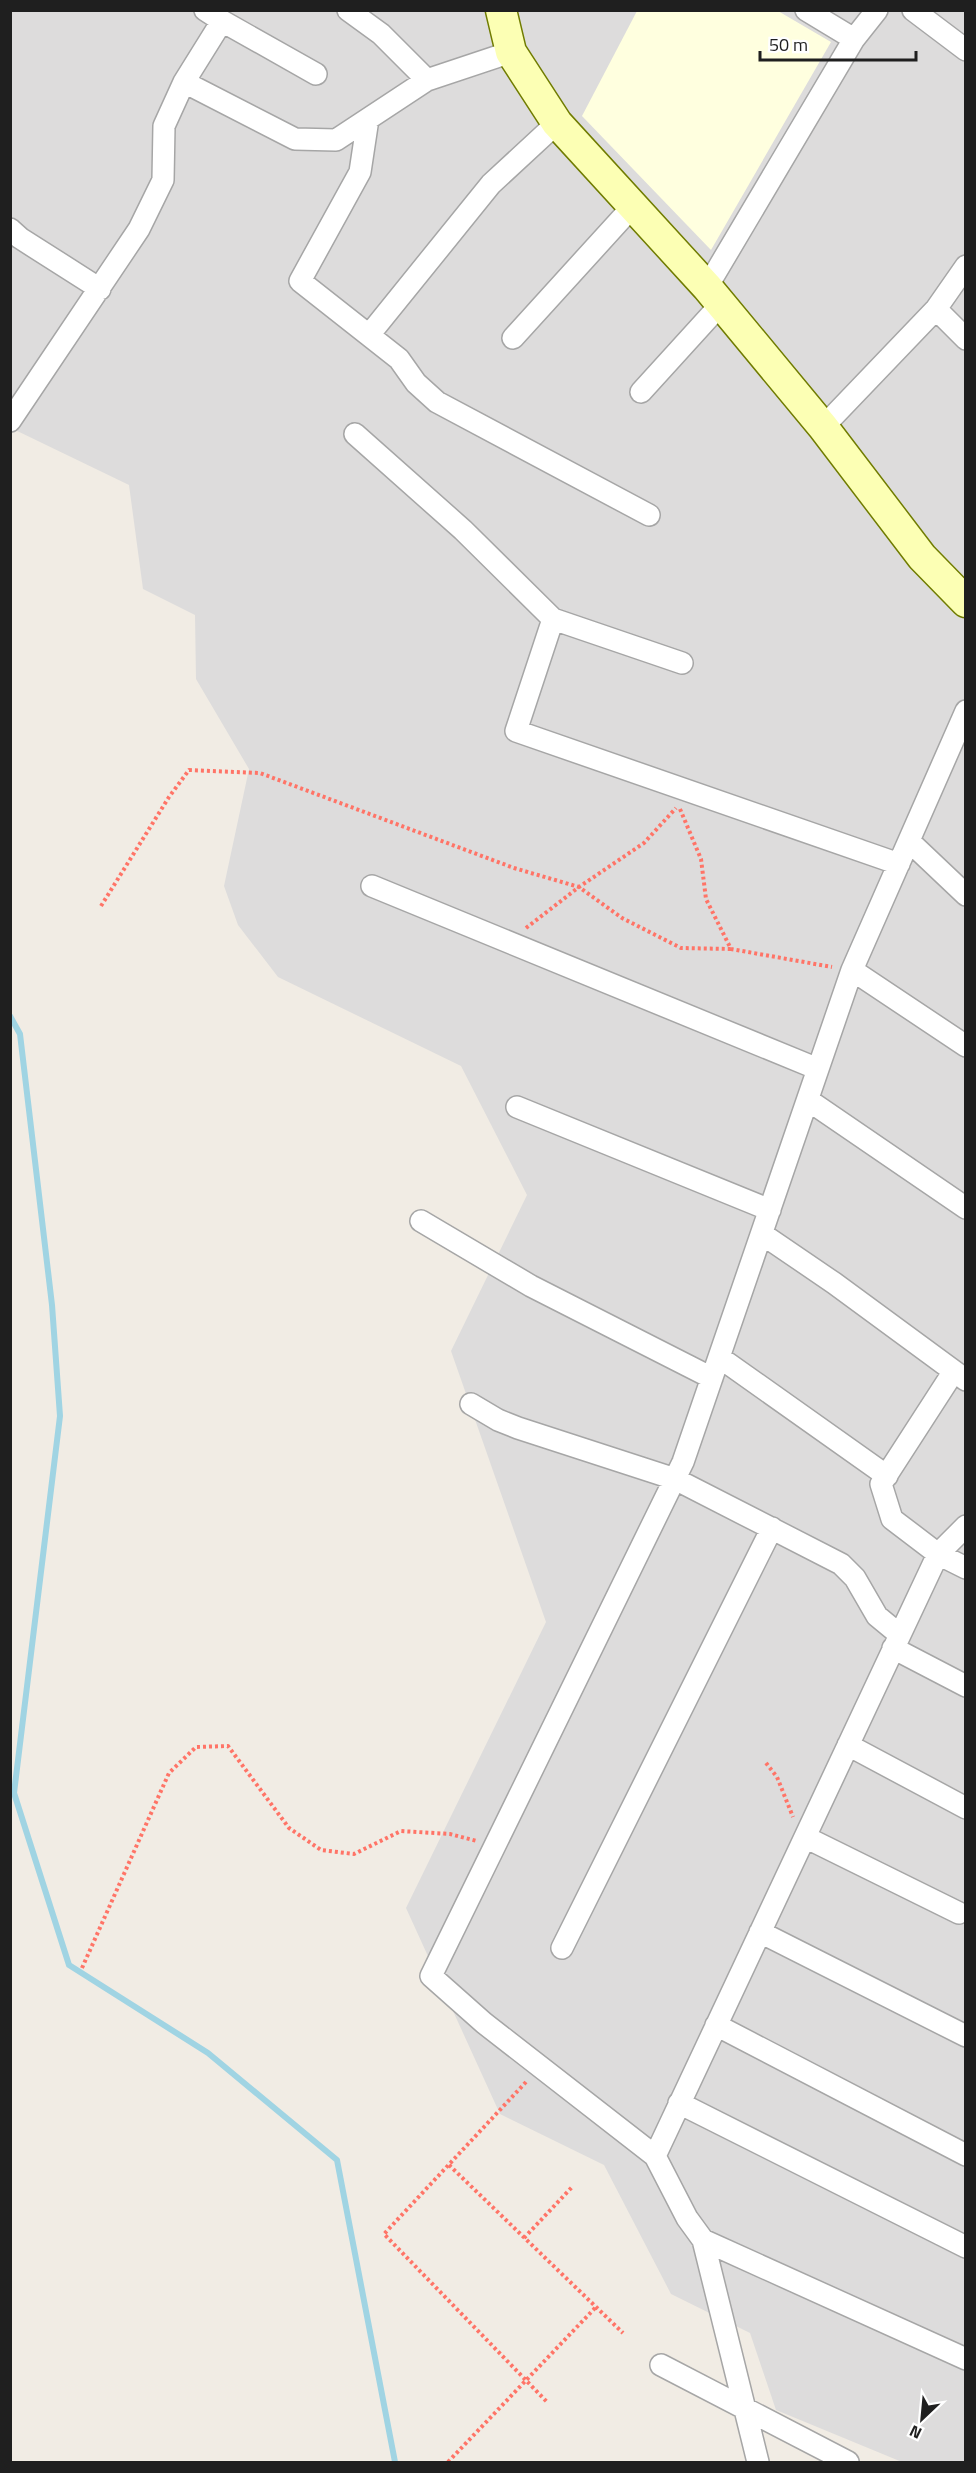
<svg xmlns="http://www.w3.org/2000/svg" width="976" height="2473" viewBox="0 0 976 2473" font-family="'Titillium Web',sans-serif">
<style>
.residential{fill:#dddcdc}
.education{fill:#ffffdf}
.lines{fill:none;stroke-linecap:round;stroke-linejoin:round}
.stream{stroke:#a0d4e3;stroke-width:6}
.street-casing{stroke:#a6a6a6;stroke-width:24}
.secondary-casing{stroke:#707c00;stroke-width:33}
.path{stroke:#ff7467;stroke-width:4;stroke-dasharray:3 3;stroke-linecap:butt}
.street{stroke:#fff;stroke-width:21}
.secondary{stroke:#fcffb4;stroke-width:30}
</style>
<rect width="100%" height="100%" fill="#f1ece4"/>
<!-- residential -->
<path class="residential" d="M10,11h955v2451h-63l-126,-52 -26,-77 -79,-39 -67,-129 -104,-51 -94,-206 140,-286 -95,-271 76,-156 -66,-129 -183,-89 -40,-52 -14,-39 25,-117 -53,-90 -1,-64 -52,-26 -14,-104 -118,-57z"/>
<!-- education -->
<path class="education" d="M637,11h141l53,31 -120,208 -129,-134z"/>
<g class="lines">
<!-- stream -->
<path class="stream" d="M10,1016l10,18 32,271 8,111 -46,377 55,172 139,88 129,107 58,302"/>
<!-- street casing -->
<g class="street-casing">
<path id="street" d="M348,10l33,24 46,46
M806,10l48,29
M913,10l53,40
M222,21l94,53
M184,82l111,57 41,1 91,-60 84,-28
M368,119l-8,53 -60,109 99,78 17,24 21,19 212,113
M10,229l10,9 80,51
M707,287l147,-248 23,-29
M936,309l30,30
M369,335l122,-151 66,-61
M513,338l120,-132
M641,392l80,-88
M10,421l129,-192 24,-49 1,-54 20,-44 38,-61 -17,-11
M823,427l113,-118 30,-43
M355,434l108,96 90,89 129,44
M553,619l-37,112 383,133
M909,841l57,54
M372,886l446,183
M852,970l114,76
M808,1100l158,108
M517,1107l253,103
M421,1221l110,65 181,92
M762,1234l72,49 132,97
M719,1357l168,119
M954,1371l-73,113 11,35 46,35 28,14
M471,1404l27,16 20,8 157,51 166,85 14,14 22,38 23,19
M893,1648l73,38
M848,1745l118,63
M805,1837l154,76
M760,1932l206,104
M562,1948l210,-420
M716,2025l250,130
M679,2103l287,144
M655,2156l283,-602 28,-28
M703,2240l263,119
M661,2365l187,97
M758,2462l-55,-222 -16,-22 -32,-62 -171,-133 -53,-47 252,-514 169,-492 114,-259"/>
</g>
<!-- secondary casing -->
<g class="secondary-casing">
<path id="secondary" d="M501,10l10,42 46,71 150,164 116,140 99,130 44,45"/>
</g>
<!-- path -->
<path class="path" d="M680,809l21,50 5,40 25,50 101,18
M101,906l68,-109 20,-27 71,3 254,95 65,19 43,31 59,30 50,1
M526,928l53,-41 65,-44 32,-35
M766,1763l11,14 16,40
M82,1968l87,-195 27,-26 32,-1 61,82 32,22 33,4 47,-23 49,3 27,7
M526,2082l-142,152 164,169
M449,2165l174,168
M524,2238l49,-52
M448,2462l148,-155"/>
<!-- street -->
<use href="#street" class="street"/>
<!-- secondary -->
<use href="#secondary" class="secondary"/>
</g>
<!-- border -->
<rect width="976" height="2473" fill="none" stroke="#1f1f1f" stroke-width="24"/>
<!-- north arrow -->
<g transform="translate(922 2419) rotate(206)" stroke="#ffffff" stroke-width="4.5" paint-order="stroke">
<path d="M0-4.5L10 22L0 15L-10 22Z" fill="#1f1f1f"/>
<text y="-9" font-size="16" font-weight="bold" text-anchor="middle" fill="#1f1f1f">N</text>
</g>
<!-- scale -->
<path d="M760 51v9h156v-9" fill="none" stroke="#1f1f1f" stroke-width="3"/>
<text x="769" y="51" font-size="18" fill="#1f1f1f" stroke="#ffffff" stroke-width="4.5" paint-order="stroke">50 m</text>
</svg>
